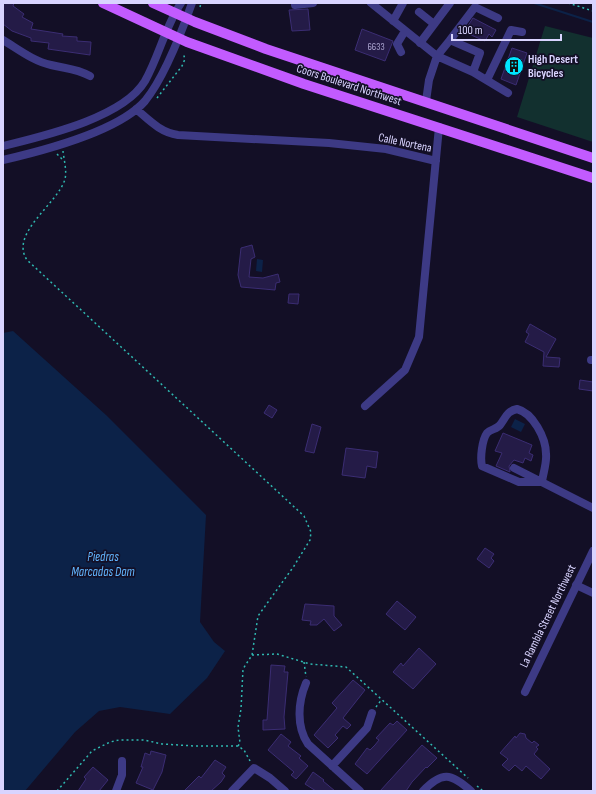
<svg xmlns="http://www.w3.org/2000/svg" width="596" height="794" viewBox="0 0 596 794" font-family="'Sofia Sans Condensed',sans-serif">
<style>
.green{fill:#12302f}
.water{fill:#0c2248}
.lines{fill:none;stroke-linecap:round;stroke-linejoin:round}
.stream{stroke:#0c2248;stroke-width:2}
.building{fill:#241b47;stroke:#3b2d73}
.path{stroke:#2fb8b0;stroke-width:1.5;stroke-dasharray:2 3;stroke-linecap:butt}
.minor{stroke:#3d3a85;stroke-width:8}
.major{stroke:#c25bff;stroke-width:10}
.labels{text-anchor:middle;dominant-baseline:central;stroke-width:3.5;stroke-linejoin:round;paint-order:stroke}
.number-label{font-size:10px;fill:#aca6d1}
.poi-label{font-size:12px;font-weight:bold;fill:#d9d4ff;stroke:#130f26;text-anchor:start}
.street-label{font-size:12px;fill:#d9d4ff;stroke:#130f26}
.water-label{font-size:13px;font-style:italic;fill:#62b6ff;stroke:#130f26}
</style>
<rect width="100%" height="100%" fill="#130f26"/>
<!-- green -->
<path class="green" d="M545,26l48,12v104l-76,-25z"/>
<!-- water -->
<path class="water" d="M257,259l6,1 -1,12 -6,-1z
M13,331l93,84 100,100 -6,107 14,20 11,9 -18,27 -37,36 -50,-7 -21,4 -24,21 -50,59h-22v-458z
M515,419l10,5 -4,8 -10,-5z"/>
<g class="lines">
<!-- stream -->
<path class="stream" d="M534,3l59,19"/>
</g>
<!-- building -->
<path class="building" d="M3,3h11l-1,3 11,8 -2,3 11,6 -2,6 32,5 -1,2 15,1v4l14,1 -1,13 -42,-6 1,-6 -18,-2v-3l-19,-7 -9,-7z
M308,9l2,21 -18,1 -3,-21z
M473,18l23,12 -4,7 -3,-3 -4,7 -21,-9z
M362,29l31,12 -8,20 -30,-11z
M512,48l15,5 -11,32 -15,-6z
M252,245l3,12 -4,2 -2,18 14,1 15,-4 2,8 -4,1 -1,7 -34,-3 -3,-12 3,-27z
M289,294h10l-1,10 -10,-1z
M530,324l26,15 -10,18 14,1 -1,9 -16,-1 1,-14 -19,-10 4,-8 -3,-2z
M580,380l13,2v9l-14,-2z
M269,405l8,5 -5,8 -8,-5z
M312,424l9,3 -7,26 -9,-2z
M503,433l29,12 -3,8 4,2 -2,6 -6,-3 -2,5 -9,-3 -5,6 1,6 -14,-6 6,-13 -7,-2z
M346,448l32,4 -2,16 -9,-2 -2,12 -23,-3z
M485,548l9,6 -3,4 3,3 -5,7 -12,-9z
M397,601l19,16 -11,13 -19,-16z
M305,604l29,2v10l8,9 -8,6 -10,-12 -7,6h-7l1,-4 -9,-1z
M419,648l17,16 -23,25 -20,-17 8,-9 2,3z
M271,665l14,1 -1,6h4l-4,45 1,12 -22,1v-10h4z
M353,680l12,10 -22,28 8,7 -4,4 -4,-3 -8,9 3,3 -10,10 -14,-13 23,-27 -5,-5z
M397,721l10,9 -40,44 -12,-10 12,-16 3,2 5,-5 4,-5 -3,-2 14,-15 3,2z
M520,733l5,1 1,4 6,5 2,-2 5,4 -3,2 2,2 -4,5 16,15 -9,10 -15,-13 -4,5 -7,-6 -6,6 -7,-6 6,-6 -8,-6 15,-17 1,2z
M281,734l10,8 -3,4 13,10 -2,2 9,8 -12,13 -5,-4 3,-3 -26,-22z
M422,745l15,13 -10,10 -1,-1 -14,15 -6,9h-26z
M151,751l15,4 -4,17 -9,18 -17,-7 7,-16h-2l4,-14 5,2z
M215,760l11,7 -4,6 3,3 -4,6 -10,9h-27l15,-15 2,2z
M93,767l15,13 -9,11h-21l8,-12 -2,-2z
M313,772l11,8 -1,1 12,10h-19l-11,-7z"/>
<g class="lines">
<!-- path -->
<path class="path" d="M568,3l25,8
M200,7l1,-4
M157,98l25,-32 3,-7 -2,-6
M63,151c1,9 4,20 2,28 -7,25 -56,54 -38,81l277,256 7,16 -1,8 -16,26 -36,50 -6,39 -9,14 -2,40 -3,18 2,16 -2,3
M57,154l7,7
M252,655l25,-1 33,10 36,3 122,111
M304,662l2,15
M376,707l6,-8
M477,786l6,5
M57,791l35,-40 18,-9 9,-2h25l18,4 33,2h43l6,4 6,11"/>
<!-- minor -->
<path class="minor" d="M371,3l66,53 -8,24 -3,21
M295,5l18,-2
M419,12l15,12
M393,21l10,-18
M3,40c15,9 30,21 48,25 16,4 24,3 39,11
M450,40l25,-33 23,11
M420,43l30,-40
M401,52l-4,-8 8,-13
M473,72l7,-19 -30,-13 -13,16 36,16 35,21
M487,80l24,-50 11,2
M136,109c14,12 24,23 42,26l151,8 57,6 50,12
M3,146c40,-10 120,-28 142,-65 14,-25 20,-54 36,-78
M3,160c39,-9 115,-28 142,-59 18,-22 37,-70 47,-98
M591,360h2
M365,406l40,-36 14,-33 20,-210
M517,409c16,4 29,29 29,45 1,9 -3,19 -4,28h-23l-37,-16c-2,-8 0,-26 5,-33 4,-4 10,-4 13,-8 6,-8 7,-14 17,-16z
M514,468l79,40
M576,585l17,8
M306,683c-8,19 -10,43 2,61l52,47
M525,692l68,-141
M332,766l35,-38 5,-15
M116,791l6,-16v-14
M232,791l22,-23 16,10 15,13
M423,791c19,-20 28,-18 48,0"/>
<!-- major -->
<path class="major" d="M103,3l84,39 117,42 289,94
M153,3l42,19 71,27 327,109"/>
</g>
<!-- icons -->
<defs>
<g id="building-disc" transform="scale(1)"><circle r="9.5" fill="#00e5ff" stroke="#130f26"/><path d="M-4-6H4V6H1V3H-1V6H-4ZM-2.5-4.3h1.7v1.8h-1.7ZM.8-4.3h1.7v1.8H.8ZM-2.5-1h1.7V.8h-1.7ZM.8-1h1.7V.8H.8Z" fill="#111"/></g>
</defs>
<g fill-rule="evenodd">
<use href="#building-disc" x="514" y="66"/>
</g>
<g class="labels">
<!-- number labels -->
<g class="number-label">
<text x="376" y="47">6633</text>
</g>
<!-- poi labels -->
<g class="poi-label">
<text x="528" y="59">High Desert<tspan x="528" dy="14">Bicycles</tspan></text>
</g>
<!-- street labels -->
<g class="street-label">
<text transform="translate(349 85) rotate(18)">Coors Boulevard Northwest</text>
<text transform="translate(405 143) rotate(12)">Calle Nortena</text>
<text transform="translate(548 616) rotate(-64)">La Rambla Street Northwest</text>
</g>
<!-- water labels -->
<g class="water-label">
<text x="103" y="557">Piedras<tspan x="103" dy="15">Marcadas Dam</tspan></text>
</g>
</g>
<!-- border -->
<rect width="596" height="794" fill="none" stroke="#d9d4ff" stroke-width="8"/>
<!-- scale -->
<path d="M452 34v6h109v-6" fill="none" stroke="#d9d4ff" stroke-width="2"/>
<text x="458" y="34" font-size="12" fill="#d9d4ff" stroke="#130f26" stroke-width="3" paint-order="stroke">100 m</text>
</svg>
